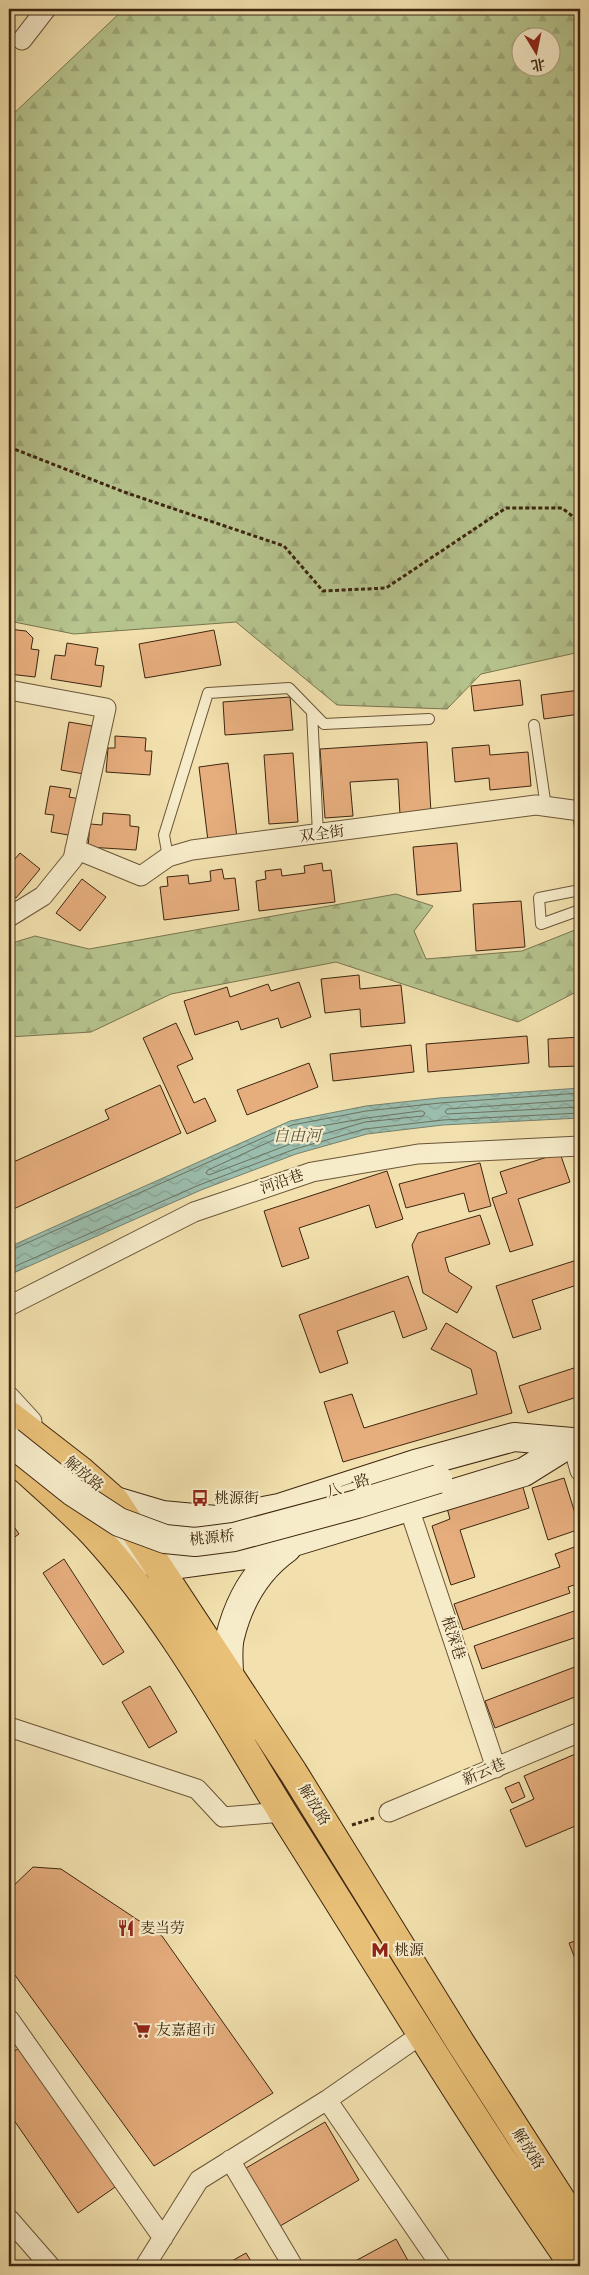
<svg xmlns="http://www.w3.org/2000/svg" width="589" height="2275" viewBox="0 0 589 2275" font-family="'IM FELL DW Pica','Noto Serif SC',serif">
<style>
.forest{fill:url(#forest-firs);stroke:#7a754f;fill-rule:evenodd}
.water{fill:url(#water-waves);stroke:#75816e}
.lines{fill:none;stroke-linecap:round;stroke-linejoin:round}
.shore{stroke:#6c725e;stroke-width:1}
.building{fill:#e6ad7d;stroke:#3d2610}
.service-casing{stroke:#6a5538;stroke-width:12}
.minor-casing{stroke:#6a5538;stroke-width:21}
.secondary-casing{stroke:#3d2610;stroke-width:30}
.primary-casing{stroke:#3d2610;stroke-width:30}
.path{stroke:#3d2610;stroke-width:3;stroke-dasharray:4 2.5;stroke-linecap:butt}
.service{stroke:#f7ecca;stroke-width:10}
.minor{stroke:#f7ecca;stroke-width:19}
.secondary{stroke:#f7ecca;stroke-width:28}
.primary{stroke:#e9c077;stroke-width:28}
.secondary-bridge-casing{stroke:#3d2610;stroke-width:30;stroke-linecap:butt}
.secondary-bridge{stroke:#f7ecca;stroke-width:28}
.labels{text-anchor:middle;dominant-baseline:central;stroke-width:4.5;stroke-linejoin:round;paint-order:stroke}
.street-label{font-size:15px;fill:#3d2610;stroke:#f7ecca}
.poi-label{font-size:15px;fill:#3d2610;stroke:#f7ecca;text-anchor:start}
.water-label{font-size:16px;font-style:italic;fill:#59533f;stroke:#f7ecca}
</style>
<defs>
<pattern id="forest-firs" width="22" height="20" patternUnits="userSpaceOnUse" patternTransform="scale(1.25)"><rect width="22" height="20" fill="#b6c48e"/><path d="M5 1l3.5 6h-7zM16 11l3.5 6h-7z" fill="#9da879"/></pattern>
<pattern id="water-waves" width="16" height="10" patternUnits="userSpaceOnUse" patternTransform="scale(1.25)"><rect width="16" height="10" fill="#9bbdad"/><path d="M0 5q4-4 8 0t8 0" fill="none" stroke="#86a294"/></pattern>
</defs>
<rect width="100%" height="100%" fill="#f2e1ae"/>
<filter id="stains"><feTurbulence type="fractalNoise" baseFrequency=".004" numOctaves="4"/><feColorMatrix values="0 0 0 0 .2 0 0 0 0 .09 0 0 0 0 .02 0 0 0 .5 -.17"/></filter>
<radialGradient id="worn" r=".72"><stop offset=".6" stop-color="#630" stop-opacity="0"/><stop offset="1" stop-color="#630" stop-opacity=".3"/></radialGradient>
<!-- forest -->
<path class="forest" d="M124,9h456v643l-99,22 -34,35 -110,-4 -101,-83 -162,12 -65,-13v-503zM522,38h30v30h-30z
M396,894l37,12 -19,25 12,28 96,-8 58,-23v62l-62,32 -182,-60 -165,32 -80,38 -82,5v-93l26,-8 54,13z"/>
<!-- water -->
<path class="water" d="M580,1088v30l-137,7 -76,9 -71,20 -95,36 -192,85v-28l281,-126 76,-15 73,-8z"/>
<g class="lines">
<!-- shore -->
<path class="shore" d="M580,1100l-133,9 -2,3 2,2 133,-7
M422,1111l3,2 -2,3 -58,6 -72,21 -84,32 -3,-2 2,-3 85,-39 74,-13z
M9,1251l283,-126 74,-14 74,-8 140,-10
M9,1269l190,-84 96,-36 70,-20 78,-9 137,-7"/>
</g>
<!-- building -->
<path class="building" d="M9,629l17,2 7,7 -2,11 8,1 -4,27 -26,-3z
M214,630l7,35 -76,13 -6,-34z
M67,643l31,5 -3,17 9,1 -3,21 -50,-8 4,-24 10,1z
M520,680l3,25 -49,6 -3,-25z
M580,690v24l-36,5 -3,-24z
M290,697l3,33 -68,5 -2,-33z
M69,722l23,4 -8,48 -23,-4z
M115,736l31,2 -1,13h7l-2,24 -44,-3 2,-24h7z
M427,742l4,71 -31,2 -2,-36 -48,3 3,34 -28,2 -5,-69z
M489,745l1,10 38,-3 3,34 -41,4 -1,-12 -34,4 -3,-34z
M293,753l5,69 -29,2 -5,-69z
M228,763l9,75 -29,3 -9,-74z
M50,786l21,3 -2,8 11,2 -6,37 -23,-4 3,-17 -9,-1z
M103,813l27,2v11l9,1 -3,23 -48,-3 2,-23 12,1z
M457,843l4,48 -44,4 -4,-48z
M20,853l20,16 -24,29 -7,-6v-26z
M322,863l1,8 8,-1 4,32 -76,9 -3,-30 10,-2 -1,-8 16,-2 1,7 23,-3 -1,-7z
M222,869l2,10 11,-1 4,32 -75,10 -4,-33 8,-1 -1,-9 21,-2 1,9 22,-3 -1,-10z
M82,879l24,18 -26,34 -24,-18z
M521,901l4,46 -49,4 -3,-47z
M359,975l1,14 41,-4 4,38 -44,4 -1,-18 -35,4 -4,-34z
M299,982l12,35 -30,11 -3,-10 -37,12 -3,-9 -43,14 -11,-34 43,-14 3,10 38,-13 3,7z
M176,1023l17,36 -16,7 17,37 11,-5 11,23 -29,13 -44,-96z
M527,1036l2,27 -101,9 -2,-28z
M580,1037v29l-31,1 -1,-28z
M411,1045l3,27 -81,9 -3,-27z
M309,1063l9,24 -71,28 -10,-25z
M160,1085l21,48 -172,78v-47l100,-45 -4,-9z
M560,1153l10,29 -52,17 15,46 -23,7 -18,-54 15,-5 -7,-21z
M480,1163l11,43 -22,6 -5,-19 -58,15 -7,-24z
M387,1171l16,48 -27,9 -7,-23 -70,23 10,30 -27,9 -18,-56z
M480,1215l10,29 -45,14 4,14 23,15 -15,26 -34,-20 -11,-48 6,-12z
M580,1259v25l-48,16 9,29 -28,9 -17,-52z
M408,1276l19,53 -24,9 -9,-27 -57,20 11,32 -28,10 -21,-58z
M446,1323l50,29 16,61 -169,49 -19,-60 28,-8 12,34 113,-34 -6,-25 -40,-20z
M580,1366v30l-52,17 -9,-27z
M564,1478l16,51 -32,11 -16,-52z
M522,1484l7,24 -69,22 15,47 -24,8 -19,-59 18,-7 -3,-11z
M9,1519l10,15 -10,7z
M580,1545v38l-12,4 2,6 -107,37 -9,-26 106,-37 -5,-13z
M64,1559l60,93 -21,13 -60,-92z
M580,1609v27l-98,33 -8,-23z
M580,1665v30l-85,33 -10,-27z
M150,1686l27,46 -28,16 -27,-46z
M580,1752v72l-54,23 -16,-37 24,-11 -10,-23z
M519,1782l6,15 -13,6 -7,-15z
M33,1867l28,2 101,67 111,157 -119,73 -145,-199v-77z
M578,1940l2,1v31l-11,-29z
M22,2046l96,139 -40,28 -69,-100v-58z
M325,2122l34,58 -84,49 -34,-58z
M396,2239l15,27h-65z
M246,2253l8,13h-31z"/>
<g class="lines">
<!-- service casing -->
<g class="service-casing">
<path id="service" d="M312,712l6,122
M534,725l12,82
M578,811l2,17
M168,857l-4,-22 44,-142 81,-5 35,36 105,-5
M580,890l-41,8 2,26 39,-14"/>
</g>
<!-- minor casing -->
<g class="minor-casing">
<path id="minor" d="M22,40l24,-31
M9,690l97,18 -33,151 -30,37 -34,21
M75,849l66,27 27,-19 24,-7 344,-45 44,6
M9,1306l185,-94 118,-40 106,-18 162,-8
M9,1396l23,25
M572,1442l8,29
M409,1508l87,260
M9,1727l188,62 26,28 59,-5
M389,1812l191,-80
M9,2019l154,219
M327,2100l114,166
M230,2160l63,106
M9,2219l41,47
M145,2266l54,-86 128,-80 95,-66"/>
</g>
<!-- secondary casing -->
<g class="secondary-casing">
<path id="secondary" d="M115,1501l47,14 54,5 63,-12 136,-44 99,-27 58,5
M96,1535l27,16 33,12 25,1 73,-10 270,-82 48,-30
M229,1676c0,-12 -2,-27 1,-39 9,-37 26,-67 57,-89"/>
</g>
<!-- primary casing -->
<g class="primary-casing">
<path id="primary" d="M9,1415l71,55 35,31 178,271 167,270 120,187
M9,1455c28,26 58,51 84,78 80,87 136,194 198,293 93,147 183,297 283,440"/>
</g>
<!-- path -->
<path class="path" d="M9,447l115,45 160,54 39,45 63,-3 120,-80h56l18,14
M352,1825l22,-7"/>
<!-- service -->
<use href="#service" class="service"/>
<!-- minor -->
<use href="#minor" class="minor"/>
<!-- secondary -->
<use href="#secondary" class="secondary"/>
<!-- primary -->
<use href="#primary" class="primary"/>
<!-- secondary-bridge casing -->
<g class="secondary-bridge-casing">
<path id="secondary-bridge" d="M9,1441l64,51 46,30 46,17 30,3 39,-5 123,-33 81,-25"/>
</g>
<!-- secondary-bridge -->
<use href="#secondary-bridge" class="secondary-bridge"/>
</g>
<!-- icons -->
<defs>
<g id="bus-bare" transform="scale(1.35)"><path d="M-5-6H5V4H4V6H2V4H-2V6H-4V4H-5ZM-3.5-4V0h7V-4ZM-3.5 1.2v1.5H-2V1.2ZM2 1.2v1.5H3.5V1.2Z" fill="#8f2418" stroke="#f7ecca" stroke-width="2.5" paint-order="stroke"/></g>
<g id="restaurant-bare" transform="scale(1.35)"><path d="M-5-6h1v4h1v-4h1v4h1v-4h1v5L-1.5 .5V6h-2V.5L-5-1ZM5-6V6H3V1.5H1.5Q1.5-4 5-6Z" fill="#8f2418" stroke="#f7ecca" stroke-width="2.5" paint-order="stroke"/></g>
<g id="metro-bare" transform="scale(1.35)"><path d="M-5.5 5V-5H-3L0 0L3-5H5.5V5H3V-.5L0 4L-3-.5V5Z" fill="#8f2418" stroke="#f7ecca" stroke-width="2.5" paint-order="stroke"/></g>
<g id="supermarket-bare" transform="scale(1.35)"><path d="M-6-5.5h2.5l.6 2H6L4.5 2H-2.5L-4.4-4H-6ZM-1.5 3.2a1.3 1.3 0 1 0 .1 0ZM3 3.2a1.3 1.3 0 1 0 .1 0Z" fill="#8f2418" stroke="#f7ecca" stroke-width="2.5" paint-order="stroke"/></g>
</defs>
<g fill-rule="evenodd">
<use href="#bus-bare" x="200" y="1498"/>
<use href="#restaurant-bare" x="126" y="1928"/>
<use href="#metro-bare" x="380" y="1950"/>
<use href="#supermarket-bare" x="142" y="2030"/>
</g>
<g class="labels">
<!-- street labels -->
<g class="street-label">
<text transform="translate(322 834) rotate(-8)">双全街</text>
<text transform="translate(282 1182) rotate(-19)">河沿巷</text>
<text transform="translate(84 1474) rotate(40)">解放路</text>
<text transform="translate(348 1486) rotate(-18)">八一路</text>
<text transform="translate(212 1538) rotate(-6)">桃源桥</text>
<text transform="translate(453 1638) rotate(72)">根深巷</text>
<text transform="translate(484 1772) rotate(-23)">新云巷</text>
<text transform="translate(314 1805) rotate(58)">解放路</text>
<text transform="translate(528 2149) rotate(57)">解放路</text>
</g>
<!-- poi labels -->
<g class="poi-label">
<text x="214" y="1498">桃源街</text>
<text x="140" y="1928">麦当劳</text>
<text x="394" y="1950">桃源</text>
<text x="156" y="2030">友嘉超市</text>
</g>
<!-- water labels -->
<g class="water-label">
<text x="297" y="1136">自由河</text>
</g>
</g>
<!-- margin -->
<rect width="589" height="2275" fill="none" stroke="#f2e1ae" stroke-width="30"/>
<rect x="10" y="10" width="569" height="2255" fill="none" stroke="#3d2610" stroke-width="2.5"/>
<rect x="15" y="15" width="559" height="2245" fill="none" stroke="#3d2610"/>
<!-- north arrow -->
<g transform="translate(536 52) rotate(170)"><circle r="24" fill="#f7ecca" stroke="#ad9d80"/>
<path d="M0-4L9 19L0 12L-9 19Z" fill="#8f2418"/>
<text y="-8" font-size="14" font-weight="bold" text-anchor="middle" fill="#3d2610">北</text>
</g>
<rect width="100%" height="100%" filter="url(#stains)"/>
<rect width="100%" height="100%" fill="url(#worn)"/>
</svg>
